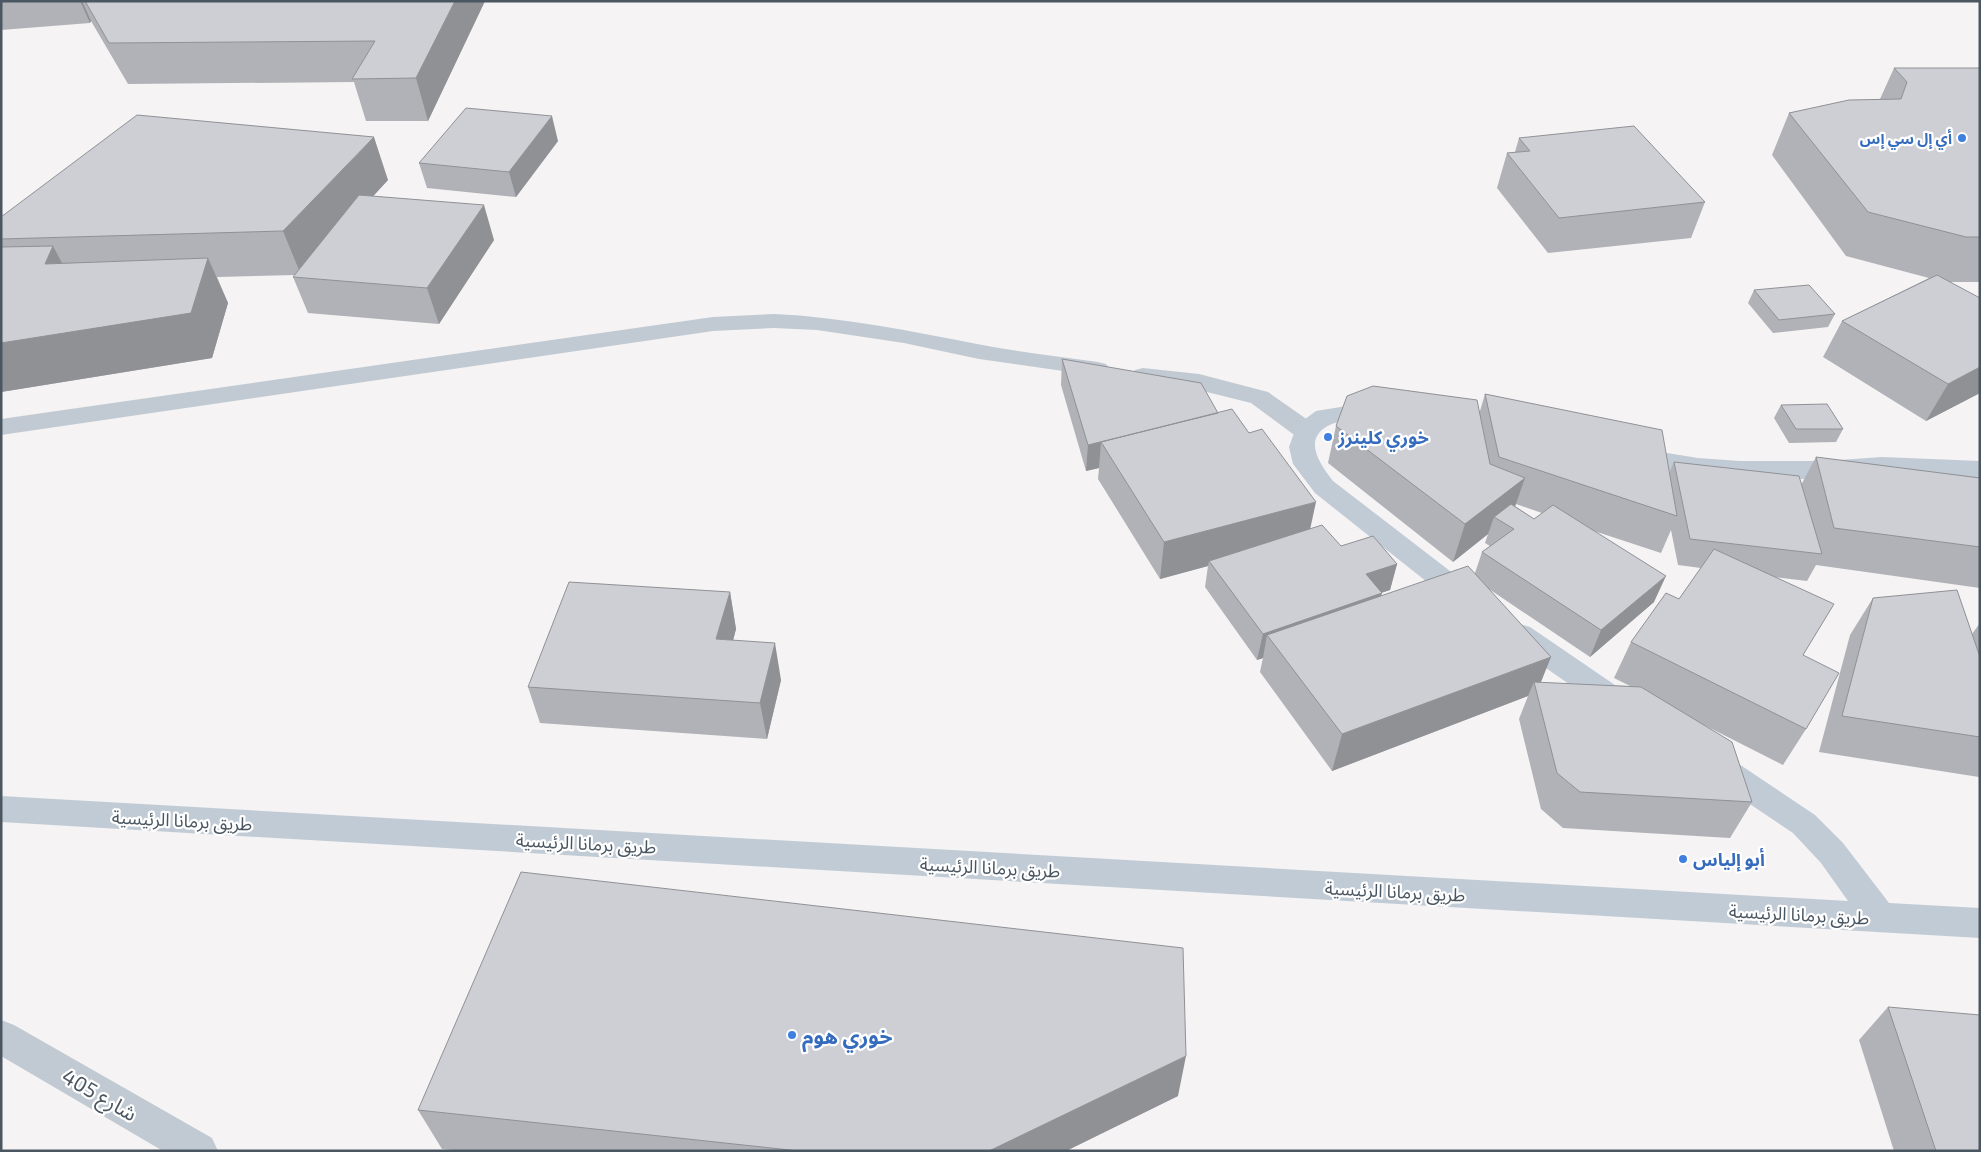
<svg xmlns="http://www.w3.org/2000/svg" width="1981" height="1152" viewBox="0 0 1981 1152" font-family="'Exo 2','Noto Sans Arabic',sans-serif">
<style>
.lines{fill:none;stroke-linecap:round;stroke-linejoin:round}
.street{fill:#c1cad2;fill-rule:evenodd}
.secondary{fill:#c1cbd6;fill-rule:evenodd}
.wall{fill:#b0b2b7;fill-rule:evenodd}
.shaded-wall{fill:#909195}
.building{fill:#cdcfd5;stroke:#909195}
.shop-dot{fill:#3f7fe0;stroke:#fff;stroke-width:2}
.labels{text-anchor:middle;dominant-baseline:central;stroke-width:4.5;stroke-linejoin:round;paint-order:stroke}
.far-shop-label{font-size:15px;font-weight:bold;fill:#366cbe;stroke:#fff;text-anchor:end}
.shop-label{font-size:18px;font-weight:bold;fill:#366cbe;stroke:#fff;text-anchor:start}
.street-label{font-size:18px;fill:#4a5661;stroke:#fff}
.near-shop-label{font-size:21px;font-weight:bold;fill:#366cbe;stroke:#fff;text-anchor:start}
.near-street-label{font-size:21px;fill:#4a5661;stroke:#fff}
</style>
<rect width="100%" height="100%" fill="#f5f3f3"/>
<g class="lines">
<!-- street -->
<path class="street" d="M774,314c69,3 135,17 203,30 40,8 81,12 121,18l8,2 4,5 -4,5 -8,2 -119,-17 -75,-16 -87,-13 -43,-2 -61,3 -712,104v-16l712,-102z
M1143,368l56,6 69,18 47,33 3,6 -3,6 -9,2 -9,-2 -46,-34 -52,-13 -64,-10 -4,-5 4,-5z
M1,1020l13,5 198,113 6,13h-55l-162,-95z"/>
<!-- secondary -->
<path class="secondary" d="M1377,401l9,2 3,6 -3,6c-16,4 -40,3 -54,9 -31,13 -13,39 1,57l143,110 4,7 -4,7 -10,3 -10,-3 -141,-112 -22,-29 -4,-17 8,-22 19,-14z
M1630,447l68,11 42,3h85l57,-4 98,4v18l-98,-4 -57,4h-85l-42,-3 -77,-15 -4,-6 4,-6z
M1520,624l10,3 104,71 4,8 -4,8 -11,4 -11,-4 -102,-71 -4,-8 4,-8z
M1716,753l11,3 88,59 28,28 46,60 91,5v30l-1979,-116v-26l1847,105 -27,-38 -28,-30 -88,-59 -4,-9 4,-9z"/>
</g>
<!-- wall -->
<path class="wall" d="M1,1h484l-57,120h-62l-12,-39 -226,2 -37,-63 -1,2 -89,7z
M1894,68h86v214h-29l29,111 -54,28 -103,-64 19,-36 87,-43 -83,-22 -74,-101 17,-42 91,-14z
M1519,138l186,64 -14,36 -143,15 -51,-65 10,-35 8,-1z
M558,141l-42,56 -89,-9 -8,-25z
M388,180l-15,16 121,44 -55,84 -131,-11 -15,-36 2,-2 -78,2 11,26 -16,55 -211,34v-175z
M1754,290l81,24 -7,13 -55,6 -25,-30z
M1062,359l156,54 92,115 31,18 56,18 -7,26 -9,3v3l94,-23 7,-21 8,-6 -5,-3 3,-9 -35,28 -125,-99 8,-37 144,-15 5,-17 184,79 5,-11 127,23 15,-28 164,21v110l-164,-23 -9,16 -32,-4 29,79 2,73 -23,36 -79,-40 48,77 -22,36 -167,-10 -22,-19 -22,-90 9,-23 -196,75 -72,-99 3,-14 -6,2 -52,-73 3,-21 -48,13 -62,-100 1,-11 -13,3 -25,-86zM1516,504l26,9 -8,6 -19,-13zM1671,530l7,35 23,3 -22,31 -48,43 -17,36 16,8 -89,-3 -52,-94 101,68 64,-55 -60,-71 67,22z
M1781,405l62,24 -7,13 -47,1 -15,-25z
M730,592l6,37 -3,11 48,40 -14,59 -227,-16 -12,-36z
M1873,598l99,36 8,-11 -1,154 -160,-25 31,-117z
M1888,1007l92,144h-86l-35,-111z
M1178,1096l-112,55h-604l-20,-2 -24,-39z"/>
<!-- shaded-wall -->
<path class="shaded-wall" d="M80,1h2l9,20 -1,2z
M455,1h30l-57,120 -12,-43z
M552,116l6,25 -42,56 -7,-25z
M374,137l14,43 -87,95 -18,-44z
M484,205l10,35 -55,84 -12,-36z
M53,246l24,45 -32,-27z
M208,258l20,45 -16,55 -211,34v-49z
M1980,367v26l-54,28 22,-37z
M1101,442l-2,26 -13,3 2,-26z
M1525,478l-13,37 -18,2 -6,17 -35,28 12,-38z
M1316,502l-8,37 -99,22 -1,5 -48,13 4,-37z
M1397,564l-7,26 -31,10 7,-26z
M1666,576l-12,26 -64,55 11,-27z
M730,592l6,37 -12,47 -8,-37z
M1382,593l-8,26 -107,16 -4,23 -6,2 6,-26z
M775,643l6,37 -14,59 -7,-36z
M1551,657l-14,35 -3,-10 -6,14 -196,75 10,-37z
M1186,1056l-8,40 -112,55h-77z"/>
<!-- building -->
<path class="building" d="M85,1h370l-39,77 -64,1 23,-38 -266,2z
M1894,68h86v169h-14l-98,-25 -79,-99 60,-13 52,-1 6,-17z
M466,108l86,8 -43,56 -90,-9z
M137,115l237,22 -91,94 -282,8v-22z
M1634,126l71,76 -146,16 -52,-65 23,-2 -11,-13z
M359,195l125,10 -57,83 -134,-11z
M53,246l-8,18 163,-6 -17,55 -190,30v-96z
M1937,275l43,23v69l-32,17 -106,-63z
M1809,285l26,29 -56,6 -25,-30z
M1062,359l139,24 17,30 -130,32z
M1373,386l104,14 13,64 35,14 -60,46 -129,-98 11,-30z
M1485,394l177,36 15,86 -178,-59z
M1827,404l16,25h-47l-15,-24z
M1232,409l17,24 13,-4 54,73 -152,40 -63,-100z
M1816,457l164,21v69l-146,-19z
M1674,462l125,14 23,78 -132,-15z
M1511,504l23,15 19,-14 113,71 -65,54 -119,-78 32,-23 -20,-12z
M1322,525l19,21 32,-10 24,28 -31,10 16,19 -119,41 -54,-73z
M1714,549l120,55 -31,51 36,18 -33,56 -175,-87 35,-49 13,6z
M1468,566l83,91 -209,77 -75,-99z
M569,582l161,10 -14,47 59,4 -15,60 -232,-16z
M1957,590l23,67v80l-138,-21 31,-118z
M1534,682l107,5 91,55 20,60 -172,-10 -23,-19z
M521,872l662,76 3,108 -197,95h-190l-381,-41z
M1888,1007l92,8v136h-44z"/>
<!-- markers -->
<g class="shop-dot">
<circle cx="1962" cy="138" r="5"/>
<circle cx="1328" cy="437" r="5"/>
<circle cx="1683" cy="859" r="5"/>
<circle cx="792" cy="1035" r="5"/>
</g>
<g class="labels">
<!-- far-shop labels -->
<g class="far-shop-label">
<text x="1952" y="138">أي إل سي إس</text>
</g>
<!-- shop labels -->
<g class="shop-label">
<text x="1338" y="437">خوري كلينرز</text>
<text x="1693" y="859">أبو إلياس</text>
</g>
<!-- street labels -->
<g class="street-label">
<text transform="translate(182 820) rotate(3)">طريق برمانا الرئيسية</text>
<text transform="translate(586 843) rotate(3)">طريق برمانا الرئيسية</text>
<text transform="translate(990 867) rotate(3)">طريق برمانا الرئيسية</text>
<text transform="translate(1395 891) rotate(3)">طريق برمانا الرئيسية</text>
<text transform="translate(1799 914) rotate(3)">طريق برمانا الرئيسية</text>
</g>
<!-- near-shop labels -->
<g class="near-shop-label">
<text x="802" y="1035">خوري هوم</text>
</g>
<!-- near-street labels -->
<g class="near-street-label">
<text transform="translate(100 1094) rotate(30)">شارع 405</text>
</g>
</g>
<!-- border -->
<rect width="1981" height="1152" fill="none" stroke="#4a5661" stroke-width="5"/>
</svg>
